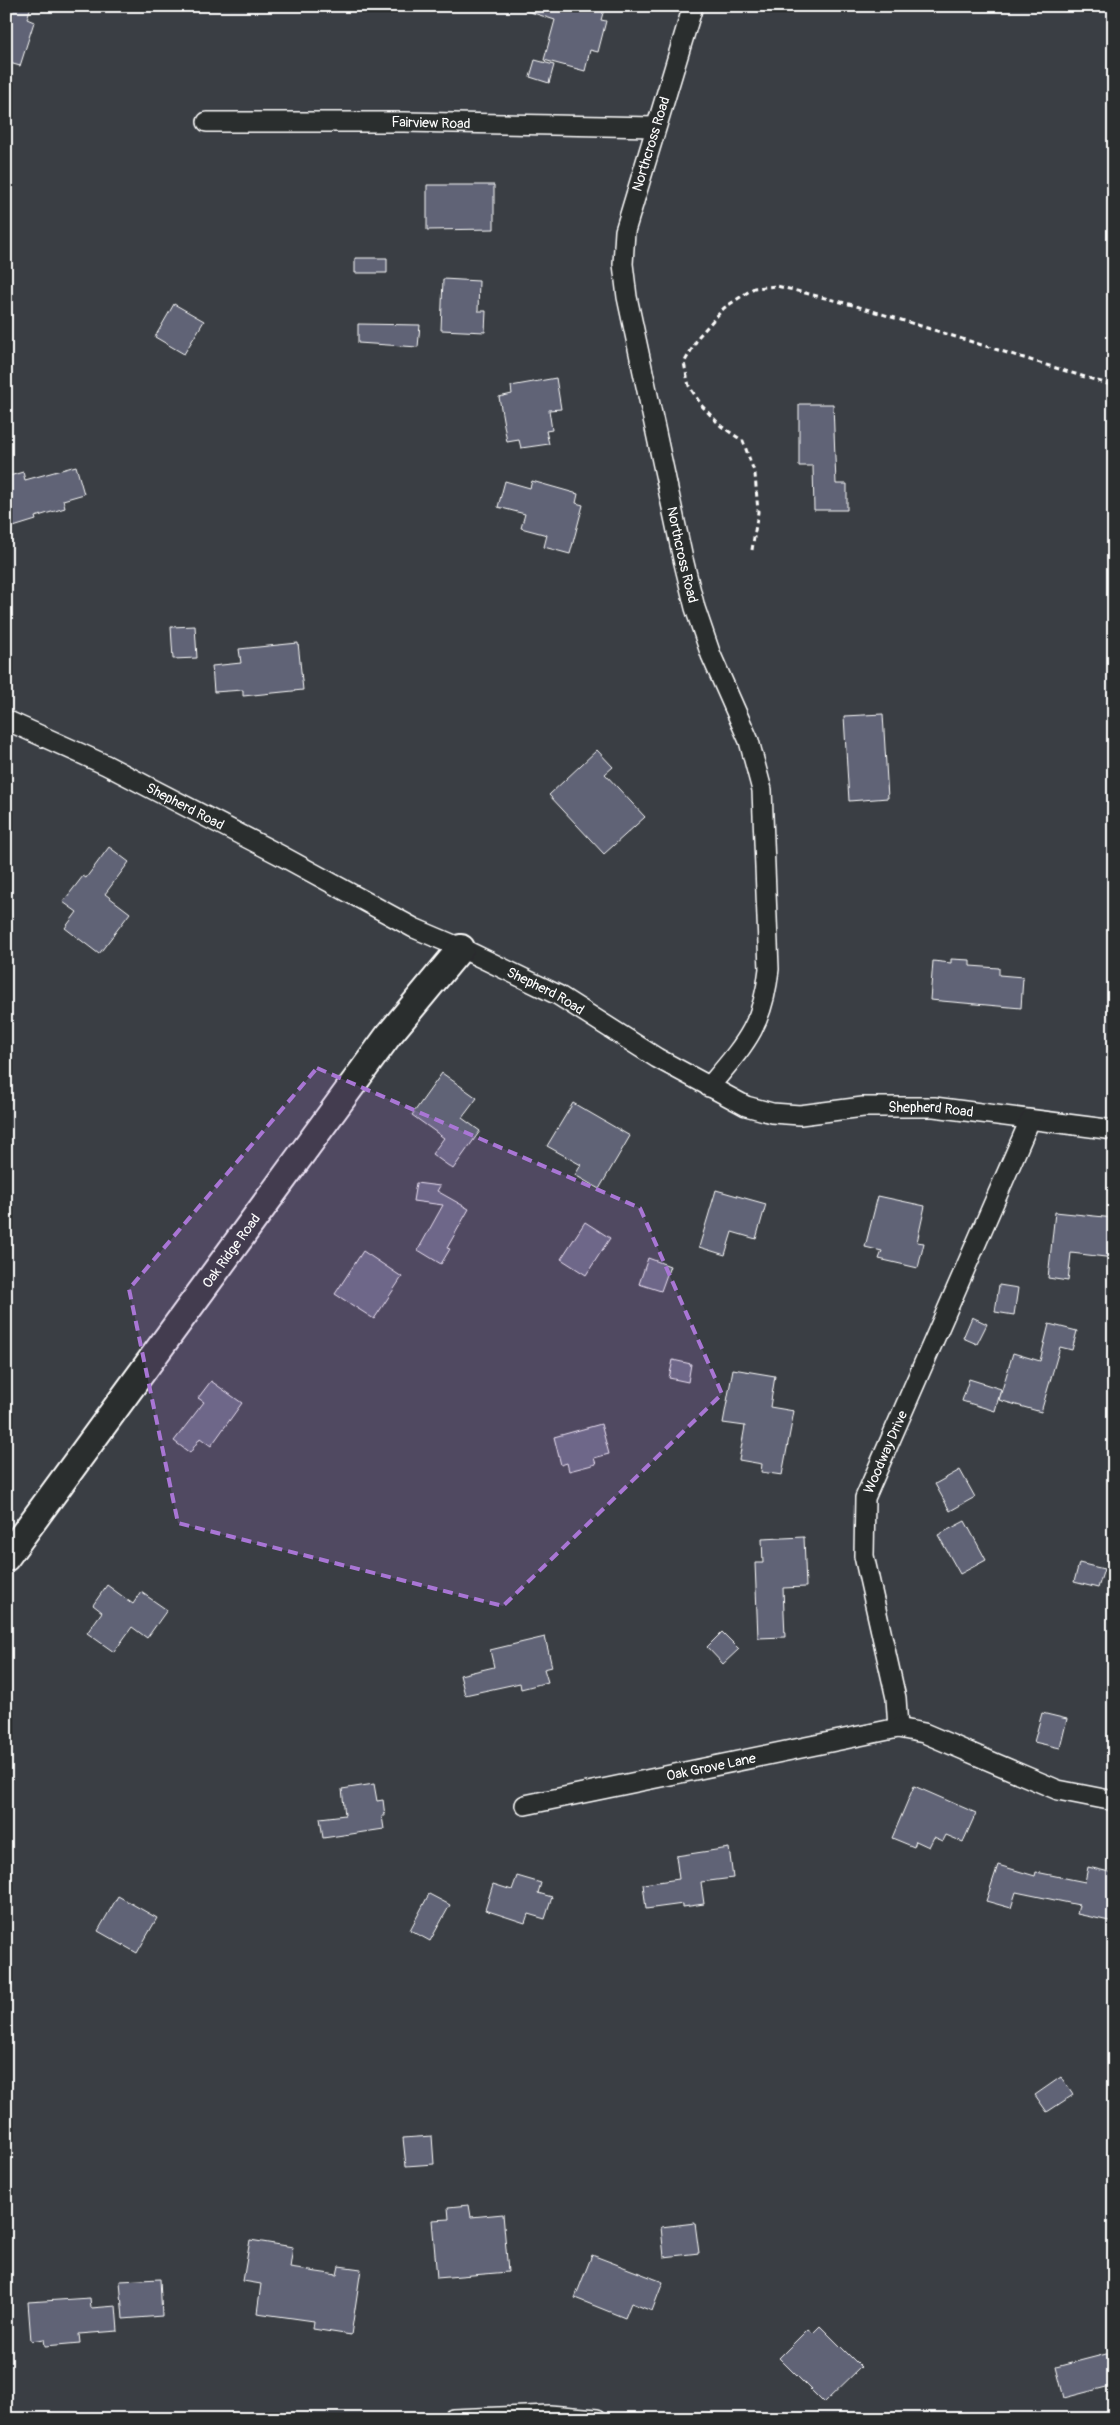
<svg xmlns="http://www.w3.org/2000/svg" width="1120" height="2425" viewBox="0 0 1120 2425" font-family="Pangolin,sans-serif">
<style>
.building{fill:#606476;stroke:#fff}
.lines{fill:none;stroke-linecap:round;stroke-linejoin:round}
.street-casing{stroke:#fff;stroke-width:22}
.secondary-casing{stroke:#fff;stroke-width:30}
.path{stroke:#fff;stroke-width:3;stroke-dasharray:5 4;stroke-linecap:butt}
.street{stroke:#2a2d2e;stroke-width:19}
.secondary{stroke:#2a2d2e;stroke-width:26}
.marked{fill:#a976d5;fill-opacity:0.2;stroke:#a976d5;stroke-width:4;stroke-dasharray:10 6;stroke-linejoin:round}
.labels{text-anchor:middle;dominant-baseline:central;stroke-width:5;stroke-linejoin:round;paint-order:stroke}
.street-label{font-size:14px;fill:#fff;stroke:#2a2d2e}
</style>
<rect width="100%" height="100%" fill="#3a3e44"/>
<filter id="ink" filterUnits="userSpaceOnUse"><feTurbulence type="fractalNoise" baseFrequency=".02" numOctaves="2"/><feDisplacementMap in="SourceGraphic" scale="10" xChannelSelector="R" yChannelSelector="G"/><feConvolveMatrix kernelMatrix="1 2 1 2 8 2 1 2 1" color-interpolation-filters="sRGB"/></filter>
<g filter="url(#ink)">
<!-- building -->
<path class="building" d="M12,6h19l-4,13 7,3 -14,44 -14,-4v-52l5,1z
M524,6h81l-4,14 5,1 -8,31 -8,-2 -5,21 -41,-11 11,-40 -31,-10z
M535,60l19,5 -5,18 -19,-6z
M427,185h67v44l-67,1z
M355,258h32v15h-32z
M443,279l36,2 -1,30h8l-1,21 -44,-2z
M174,304l30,17 -20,33 -29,-17z
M358,324l62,1 -2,22 -60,-4z
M556,378l5,31 -12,1 3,20 -6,1 3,13 -28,4 -2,-8 -12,2 -8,-45 13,-3 -1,-8z
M799,404h34l3,80h11v26h-33l-1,-44h-14z
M76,466l8,28 -21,6 2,8 -30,9 1,3 -26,8 -4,-12v-39l17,-5 2,8z
M505,481l25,7 2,-7 46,13 -2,9 7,2 -13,49 -26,-7 3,-12 -26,-7 4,-14 -27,-7z
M195,626l2,32 -24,1 -2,-32z
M298,643l5,47 -60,6v-6l-29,2 -2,-26 29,-3 -2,-14z
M883,714l5,84 -39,3 -5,-85z
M597,750l16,17 -8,7 40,43 -41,37 -55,-59z
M109,847l20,15 -24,32 25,19 -31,41 -34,-26 12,-16 -14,-10 20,-26 3,2z
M951,959l19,1v6l29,2v7l24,2 -2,31 -91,-8 3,-39 18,2z
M442,1073l35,25 -15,20 18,13 -27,38 -21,-15 12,-16 -32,-23z
M573,1103l57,33 -31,53 -24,-14 6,-10 -34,-19z
M416,1183l24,3 -3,5 32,18 -22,39 3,1 -9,15 -23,-14 25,-45 -30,-4z
M716,1190l50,14 -10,35 -24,-7 -7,23 -26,-8z
M878,1196l47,10 -8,36 7,1 -6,25 -39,-9 3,-8 -17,-4z
M1055,1212l59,6v40l-43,-5 -3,28 -20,-3z
M585,1222l25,16 -24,37 -25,-16z
M363,1251l39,26 -28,42 -39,-25z
M648,1258l22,8 -9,25 -22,-7z
M999,1285l19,3 -4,27 -19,-3z
M972,1317l15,7 -10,20 -14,-6z
M1049,1324l28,7 -5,19 -12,-3 -19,65 -42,-12 14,-47 27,8z
M673,1360l18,4 -3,18 -19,-4z
M733,1369l42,7 -5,31 24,4 -12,64 -21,-3 1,-8 -23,-4 6,-34 -22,-3z
M969,1379l32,10 -6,22 -33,-10z
M211,1381l31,22 -31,43 -11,-8 -10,15 -16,-12 30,-39 -6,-4z
M601,1424l8,30 -15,4 2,6 -27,7 -2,-8 -6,2 -7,-28z
M960,1470l15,27 -25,14 -15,-27z
M965,1521l21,39 -26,14 -22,-39z
M804,1537l2,50 -23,1 2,49 -27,1 -3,-75h8l-1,-24z
M1079,1563l25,6 -6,19 -24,-6z
M107,1585l26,19 8,-12 26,18 -20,28 -15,-11 -18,25 -27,-19 15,-21 -9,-7z
M722,1632l17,17 -16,15 -16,-17z
M545,1637l7,30 -8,2 4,13 -27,7 -1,-6 -55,12 -5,-20 34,-8 -4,-17z
M1042,1713l25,6 -7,29 -26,-6z
M374,1784l3,17 6,-1 2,16h-3l2,13 -61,9 -3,-20 25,-3 -3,-26z
M914,1786l62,27 -13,29 -17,-7 -3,6 -9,-4 -5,10 -13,-6 -2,6 -22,-9z
M729,1848l4,30 -32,4 3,22 -21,3v-3l-37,5 -3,-25 36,-5 -3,-23z
M998,1865l37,11 1,-4 49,10 3,-15 26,6v49l-37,-8 2,-9 -63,-13 -5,16 -25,-7z
M517,1876l24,7 -3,10 14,4 -7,22 -17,-5 -3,9 -40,-13 8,-26 19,6z
M429,1894l21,11 -20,36 -20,-11z
M118,1896l39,22 -20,35 -39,-22z
M1061,2077l12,18 -26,17 -12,-17z
M432,2136l2,28 -28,2 -3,-28z
M469,2205l2,12 32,-3 5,58 -71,6 -5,-58 17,-1 -1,-12z
M695,2223l4,30 -35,4 -3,-30z
M250,2240l43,7 -3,21 47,7 2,-9 22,3 -10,66 -38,-6 1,-8 -57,-8 4,-29 -18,-3z
M592,2255l71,27 -11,29 -21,-8 -6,15 -50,-20z
M160,2279l2,37 -39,3 -3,-38z
M90,2298l1,10 25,-2 2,25 -39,3 1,9 -35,3 -1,-7 -13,2 -3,-39z
M820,2326l41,41 -37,36 -45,-45 29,-29 5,4z
M1114,2352v33l-50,13 -8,-31z"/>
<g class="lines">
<!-- street casing -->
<g class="street-casing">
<g id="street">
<path id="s1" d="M693,6l-68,225 -2,33 4,33 56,262 12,49 16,47 38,86 13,49 7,179c-6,57 -24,75 -60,118"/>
<path id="s2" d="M207,122h197l251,5"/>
<path id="s3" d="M6,720l100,45 174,90 134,73 47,20 97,47 99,63 89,48 26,7 28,2 63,-8h71l180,23"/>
<path id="s4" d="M898,1728l-2,-30 -32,-142 1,-58 165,-378"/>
<path id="s5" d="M525,1805l373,-77 26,5 134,57 56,11"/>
<path d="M453,2419l96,-4 48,4"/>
</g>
</g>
<!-- secondary casing -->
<g class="secondary-casing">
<g id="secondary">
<path id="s6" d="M6,1558l382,-522 73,-88"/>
</g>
</g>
<!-- path -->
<path class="path" d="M752,550l6,-38 -3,-38 -12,-33 -22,-15 -19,-20 -13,-20 -5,-23 15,-27 25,-28 30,-20 23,-2 76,19 261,81"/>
<!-- street -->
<use href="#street" class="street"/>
<!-- secondary -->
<use href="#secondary" class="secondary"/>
</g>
</g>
<!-- marked area -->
<path class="marked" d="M317,1068l323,140 82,186 -219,212 -325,-83 -49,-234z"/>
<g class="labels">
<!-- street labels -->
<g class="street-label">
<text stroke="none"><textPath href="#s2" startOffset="224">Fairview Road</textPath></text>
<text transform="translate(651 144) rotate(-73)">Northcross Road</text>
<text stroke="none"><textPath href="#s1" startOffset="565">Northcross Road</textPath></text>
<text stroke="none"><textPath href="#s3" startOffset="199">Shepherd Road</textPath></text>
<text stroke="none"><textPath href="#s3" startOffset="604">Shepherd Road</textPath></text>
<text stroke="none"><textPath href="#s3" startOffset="1022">Shepherd Road</textPath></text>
<text stroke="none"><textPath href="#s6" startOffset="381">Oak Ridge Road</textPath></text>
<text stroke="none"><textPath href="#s4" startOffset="284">Woodway Drive</textPath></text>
<text stroke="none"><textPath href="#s5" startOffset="190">Oak Grove Lane</textPath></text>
</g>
</g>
<!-- margin -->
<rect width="1120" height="2425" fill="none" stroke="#2a2d2e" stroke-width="25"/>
<rect x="12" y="12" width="1095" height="2400" fill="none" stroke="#fff" stroke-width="2" filter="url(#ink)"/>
</svg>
